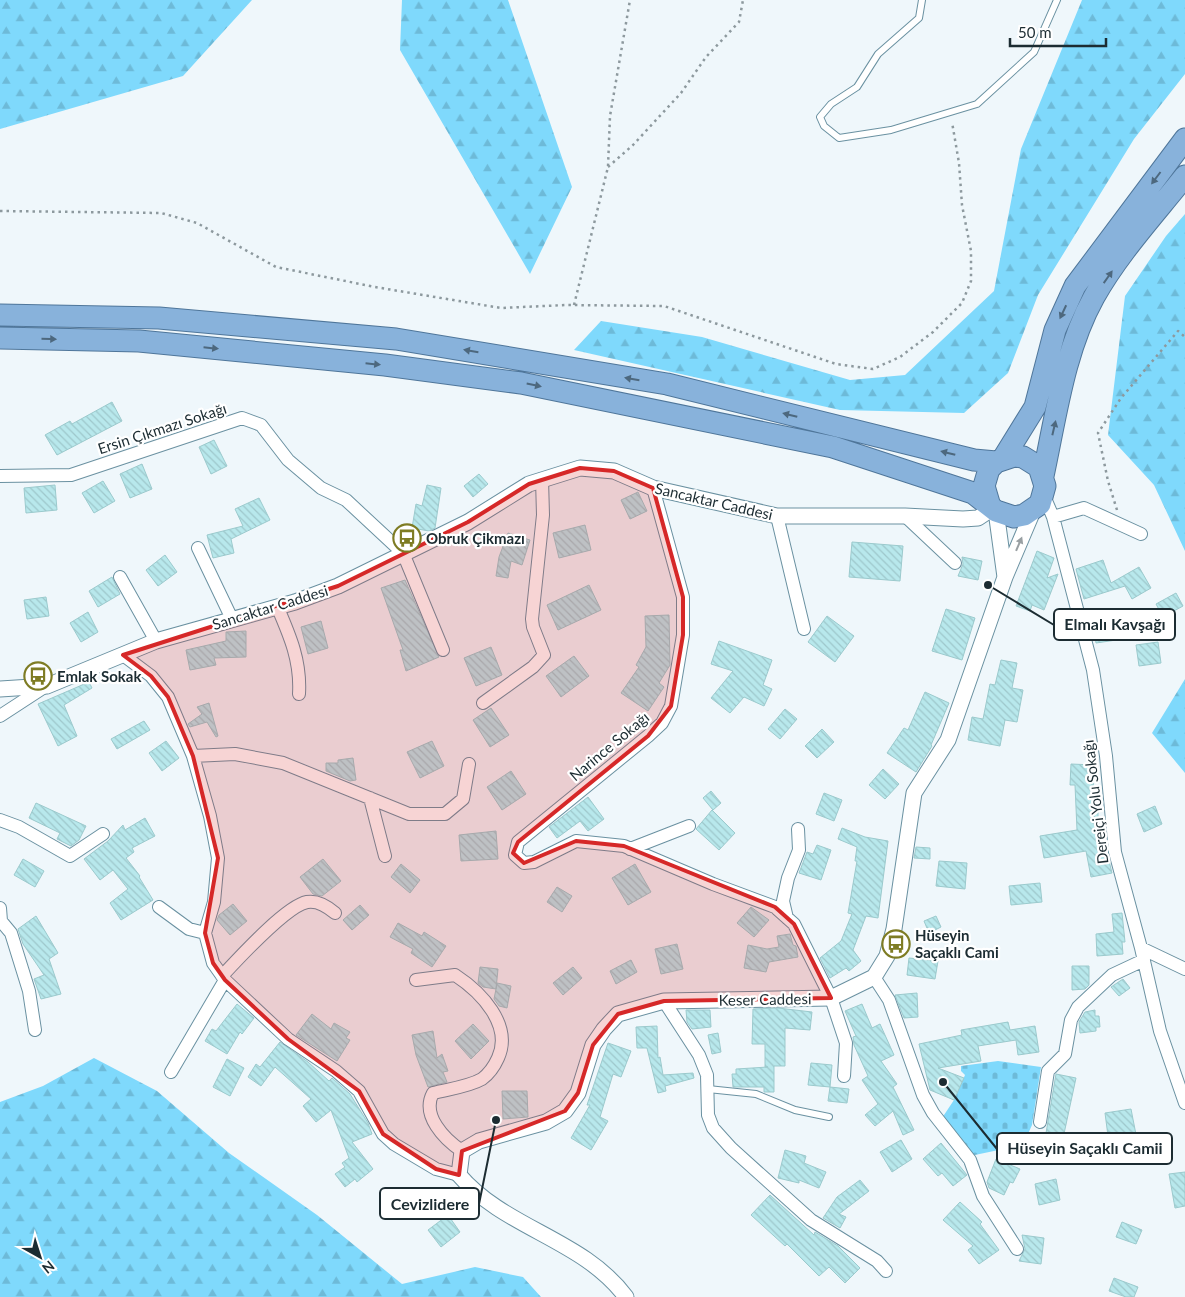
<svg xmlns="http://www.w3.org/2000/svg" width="1185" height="1297" viewBox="0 0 1185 1297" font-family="Lato,sans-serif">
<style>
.forest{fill:url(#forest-firs)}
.cemetery{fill:url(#cemetery-stones)}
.building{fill:url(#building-back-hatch);stroke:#9bcacd}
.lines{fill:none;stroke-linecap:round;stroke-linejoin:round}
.service-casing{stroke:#6a91a1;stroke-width:8}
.minor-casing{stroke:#6a91a1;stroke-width:14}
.tertiary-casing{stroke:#6a91a1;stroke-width:17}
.trunk-casing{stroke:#4f769a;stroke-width:23}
.path{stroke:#8d999e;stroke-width:2.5;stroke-dasharray:2.5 4;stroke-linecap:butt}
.service{stroke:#fff;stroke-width:6}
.minor{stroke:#fff;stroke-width:12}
.tertiary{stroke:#fff;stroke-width:15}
.trunk{stroke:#88b2db;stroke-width:21}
.oneway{fill:#4d687e}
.oneway2{fill:#99a0a3}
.marked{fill:#d62828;fill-opacity:0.2;stroke:#d62828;stroke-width:4;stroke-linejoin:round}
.labels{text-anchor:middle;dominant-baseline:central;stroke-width:4.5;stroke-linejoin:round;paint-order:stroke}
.street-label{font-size:15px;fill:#1c2c32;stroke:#fff}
.poi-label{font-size:15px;font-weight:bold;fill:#1c2c32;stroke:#fff;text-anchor:start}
.leader{fill:none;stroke:#1c2c32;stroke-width:2}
.callout-dot{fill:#1c2c32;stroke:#fff;stroke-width:2}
.callout{fill:#fff;stroke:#1c2c32;stroke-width:2}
.callout-label{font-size:16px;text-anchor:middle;font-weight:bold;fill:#1c2c32}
</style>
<defs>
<pattern id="forest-firs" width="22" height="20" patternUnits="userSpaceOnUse" patternTransform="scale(1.25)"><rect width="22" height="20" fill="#7fd9fc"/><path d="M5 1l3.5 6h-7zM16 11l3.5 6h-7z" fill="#6dbad8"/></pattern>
<pattern id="cemetery-stones" width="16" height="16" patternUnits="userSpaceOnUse" patternTransform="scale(1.25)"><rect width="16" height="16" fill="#7fd9fc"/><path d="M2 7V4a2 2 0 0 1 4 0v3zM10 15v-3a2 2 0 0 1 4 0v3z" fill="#6dbad8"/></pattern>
<pattern id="building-back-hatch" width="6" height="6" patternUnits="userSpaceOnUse" patternTransform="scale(1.25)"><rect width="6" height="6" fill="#b8e8ec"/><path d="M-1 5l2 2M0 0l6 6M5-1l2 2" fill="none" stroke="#9ec7cb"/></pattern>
</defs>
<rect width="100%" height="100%" fill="#eff7fb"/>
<!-- forest -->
<path class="forest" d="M0,0h252l-69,76 -183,53z
M402,0h106l64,187 -42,87 -130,-224z
M1082,0h103v74l-51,65 -96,156 -30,78 -44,40 -124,-3 -266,-60 27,-29 101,16 148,43 55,-5 89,-84 27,-142z
M1185,214v337l-31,-66 -46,-50 17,-139 41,-60z
M1185,679v94l-33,-40z
M94,1058l63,33 72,62 88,62 85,69 73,-17 48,10 18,20h-541v-195l43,-16z"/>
<!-- cemetery -->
<path class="cemetery" d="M998,1061l43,6 -9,58 -9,20 -53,11 -28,-38 12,-18 11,-25 -4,-4v-5z"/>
<!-- building -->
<path class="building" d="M112,402l10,19 -65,34 -12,-20 25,-14 2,3z
M214,440l13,26 -16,8 -12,-27z
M142,464l10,25 -22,9 -10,-24z
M479,474l9,10 -15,13 -9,-11z
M103,481l12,20 -21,12 -12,-20z
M55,485l2,25 -31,3 -2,-25z
M427,485l14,3 -6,40 -6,3 -17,-3 4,-24 6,2z
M638,492l9,19 -17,8 -9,-19z
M259,498l11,22 -39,19 3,14 -21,5 -6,-23 36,-9 -8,-17z
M585,525l6,25 -32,8 -6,-25z
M508,533l22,7 -8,25 -11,-4 -3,17 -12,-2 3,-19z
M852,542l51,4 -3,35 -51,-4z
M1037,551l17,7 -7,20 11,-4 -14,36 -12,-5 -2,6 -14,-5z
M165,555l12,17 -19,14 -12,-16z
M962,557l20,4 -4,19 -20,-4 5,-12z
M1103,560l8,23 28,-16 12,21 -19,11 -7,-13 -41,13 -8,-30z
M112,577l8,17 -22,13 -9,-16z
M405,580l34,77 -33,14 -6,-21h3l-22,-62z
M589,585l12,25 -43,20 -11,-25z
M1176,593l7,13 -20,11 -7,-13z
M46,597l3,19 -22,3 -3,-19z
M946,609l29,9 -13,42 -30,-9z
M88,612l10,20 -17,10 -11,-19z
M669,615l1,50 -11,18 5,4 -16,24 -27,-18 18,-26 -3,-2 10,-18 -1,-31z
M827,616l27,20 -19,26 -27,-20z
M1120,616l3,23 -27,4 -3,-23z
M321,621l7,27 -20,6 -7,-27z
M246,631v26l-32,1 2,7 -26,5 -4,-20 40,-9v-9z
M719,641l53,19 -9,25 9,4 -8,17 -20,-9 -14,16 -19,-15 22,-27 -22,-7z
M1158,642l3,21 -22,3 -3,-21z
M491,647l11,28 -26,11 -12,-28z
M574,656l15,20 -28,21 -15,-21z
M1001,660l16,3 -5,25 11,2 -6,32 -12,-2 -5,26 -32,-6 4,-23 11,2 7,-35 5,1z
M89,682l3,6 -28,17 13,31 -19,10 -20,-42z
M925,692l24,11 -18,42 1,1 -16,26 -29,-19 17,-25 4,2z
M209,703l9,33 -2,1 -9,-15 -17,5 -2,-3 14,-10 -5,-7z
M491,708l18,27 -19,12 -17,-27z
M785,709l12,10 -17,20 -12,-10z
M144,721l6,9 -33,19 -6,-10z
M822,729l12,13 -17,16 -12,-12z
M166,741l13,17 -17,13 -13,-18z
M432,741l12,25 -24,12 -13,-26z
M353,758l3,22 -6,1 -24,-10v-8h12v-3z
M1071,764l23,1 -1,29h5v24l6,39h4l4,16 -21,4 -5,-26 -42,7 -4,-22 37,-6 -2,-45h-5z
M883,769l16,15 -14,15 -16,-14z
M511,771l15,23 -24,16 -15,-23z
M711,791l10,12 -8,7 -10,-12z
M824,793l18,7 -8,21 -18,-7z
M588,797l16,22 -16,12 -8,-10 -23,17 -8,-11z
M36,803l50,23 -7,14 -8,6 -14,-7 3,-6 -31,-15z
M1155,806l7,18 -18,8 -7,-18z
M712,810l23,23 -16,17 -23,-21z
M145,818l10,18 -23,12 2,4 -8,6 14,18 -1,1 14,23 -32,20 -11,-17 18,-14 -15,-19 -13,10 -16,-21 24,-18 15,-16 2,5z
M842,828l23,9 23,4 -10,77 -12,-2 -13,34 8,11 -12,10 -3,-3 -16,10 -10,-20 21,-17 11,-27 -4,-1 9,-52h-2l2,-14 -19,-8z
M496,831l2,28 -37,2 -2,-26z
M817,845l14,5 -10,30 -22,-7 8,-21 6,2z
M916,847l14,1v11l-16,-1z
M23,859l21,12 -9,16 -21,-12z
M323,859l18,22 -19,15 -9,-2 -13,-17z
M939,861l28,2 -2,26 -29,-3z
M401,864l19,16 -10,13 -19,-16z
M635,864l16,28 -23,13 -16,-27z
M1040,883l2,19 -31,3 -2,-19z
M557,887l15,9 -10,16 -15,-10z
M233,904l14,17 -17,14 -13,-15 2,-5z
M360,905l9,10 -17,15 -9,-10z
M751,907l18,13 -15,17 -17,-14z
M1122,913l3,29h-3l1,12 -26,2 -1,-22 18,-2 -2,-18z
M36,916l22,37 -9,6 12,35 -20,5 -7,-20 10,-4 -21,-31 -5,-15z
M936,916l5,11 -12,6 -5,-12z
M398,923l24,13 2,-4 22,14 -14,21 -21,-14 2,-4 -23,-12z
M790,934l3,11 3,1 2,11 -29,5 -3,10 -22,-4 4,-23 19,4 12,-2 -2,-11z
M677,944l6,25 -22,5 -6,-25z
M909,958l29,3 -3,18 -28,-4z
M631,960l6,12 -21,12 -6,-13z
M1072,966h17v19l-4,4 -13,1z
M480,967l18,2 -2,20 1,-6 14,3 -4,22 -8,-2 -5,-7 2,-10 -13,-2 -5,-4z
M573,967l9,11 -19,17 -10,-12z
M1123,979l7,9 -11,8 -8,-9z
M917,993l1,24 -14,1 -9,-23z
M237,1004l17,14 -12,16 -2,-2 -13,22 -22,-13 7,-12 4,2z
M862,1004l10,24 8,-4 14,31 -13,6 16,23 -4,3 21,43 -11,5 -10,-24 -18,15 -10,-11 13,-11 -16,-24 6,-4 -14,-31 -1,-8 3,-1 -11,-25z
M778,1008l34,4 -2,18 -25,-2v38h-11v26h-10v-5h-31l-1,-13h4v-5l32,-2h-3v-23h-13l1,-35z
M686,1010h24l1,17 -19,2 -5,-7z
M1095,1010v6h4l1,11h-4v4l-16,2 -1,-11 6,-10z
M312,1014l19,15 3,-6 16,9 -4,6 4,2 -13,21 -41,-26z
M1008,1022l2,8 25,-4 4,26 -21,3 -2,-15 -38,6 3,15 -43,7 26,10 -10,22 -24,-10 -11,-46 43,-9 -1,-5z
M473,1024l16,17 -18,18 -16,-18z
M657,1026l1,32 2,-1 3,18 30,-2 1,5 -29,8 1,5 -8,2 -11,-45h-10l-1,-21z
M433,1031l4,27 5,-4 6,17 -5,1 4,10 -19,5 -12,-32 -4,-20z
M718,1033l3,19 -9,2 -4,-19z
M280,1042l28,20 21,19 3,-3 18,16 18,29 4,11 -20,8 21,27 -16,13 -2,-3 -10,8 -10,-13 10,-7 -3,-4 7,-5 -18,-48 -15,12 -13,-16 8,-7 -36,-32 -14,19 -13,-9 8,-13 4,3z
M608,1043l23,8 -10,26 -8,-3 -13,43 8,4 -17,29 -20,-12 19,-33h-3z
M227,1059l17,9 -14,28 -17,-9z
M811,1063l21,2 -2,22 -22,-2z
M1056,1074l20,4 -14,65 -17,-4z
M830,1087l19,2 -2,14 -19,-2z
M502,1091h25l1,26 -25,2z
M1131,1109l9,46 -15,3 -5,-24 -12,2 -3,-23z
M901,1140l11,19 -20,13 -12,-20z
M941,1143l26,32 -14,11 -11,-13 -4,3 -15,-17z
M785,1150l21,6 -2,7 22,9 -7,16 -20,-8v3l-21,-5z
M996,1159l24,10 -7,14 -3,-1 -6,13 -15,-7 -2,-6z
M1185,1172v34l-10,2 -6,-34z
M1056,1179l4,21 -21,5 -4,-21z
M860,1180l9,11 -30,23 7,3 -6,11 -17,-10 14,-21z
M770,1195l44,40 1,-3 23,14 22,22 -15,15 -16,-16 -10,9 -32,-32 -2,2 -34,-31z
M960,1202l22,20 -2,2 19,26 -20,14 -11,-14 5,-4 -30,-26z
M448,1215l12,17 -19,15 -13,-17z
M1122,1222l20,8 -6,14 -20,-7z
M1022,1235l22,3 -3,26 -22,-3 6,-12z
M1114,1278l24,9 -4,10h-8l-17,-6z"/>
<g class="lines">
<!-- service casing -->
<g class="service-casing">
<path id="service" d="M922,0l-3,18 -41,36 -21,33 -26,17 -11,13 4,9 15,12 52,-8 86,-26 57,-52 23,-52
M708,1089l48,5 39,16 34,7"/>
</g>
<!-- minor casing -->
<g class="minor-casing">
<path id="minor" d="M0,476l71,-1 171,-57 19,7 27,35 33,28 25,12 57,53 40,97
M653,488l30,109v38l-12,71 -9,17 -14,13 -130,106 -3,13 9,8 10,-1 42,-21 48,5 89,38 62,23 19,17 37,74 15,45 -2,33
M1044,496l9,21 40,153 13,86 9,96 26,96 19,83 25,72
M777,516l27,113
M905,516l50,47
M1053,517l31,-9 57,26
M198,548l34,71
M120,577l36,64
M277,606c13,30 24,55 22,88
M123,655l28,21 17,21 25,59 17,60 8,42 -4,44 -9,31 8,30 12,17 63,59 48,32 23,20 24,43 11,10 42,25 23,6
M483,703l50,-36 11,-12 -11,-28 -1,-8 11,-104 -1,-36
M0,716l46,-30
M193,756l42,-2 48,9 126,51h36l18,-15 6,-35
M370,798l15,58
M0,820l19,7 51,29 33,-22
M630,849l59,-23
M159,907l30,22 16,4
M0,908l1,13 10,12 18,58 6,39
M787,918l-4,-17 5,-23 11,-28 -1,-21
M1141,948l44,21
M222,976c16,-17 64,-70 85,-74 11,-2 21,5 28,11
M874,977l15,23 34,95 10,18 37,47 13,36 34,53
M416,980l39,-5c26,17 58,50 43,83 -4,9 -8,15 -16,21 -14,8 -34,10 -49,14 -12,22 11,46 29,58
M664,1001l35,54 8,20 1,40 5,13 18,20 80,72 66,41 9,10
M171,1072l54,-92
M1040,1122l8,-51 17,-17 6,-34 7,-13 34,-32 32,-15"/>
</g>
<!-- tertiary casing -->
<g class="tertiary-casing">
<path id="tertiary" d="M996,511l9,66
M0,689l47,-3 109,-45 139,-39 43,-16 130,-64 61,-38 51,-16 34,3 39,17 124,28h128l58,3 15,-1 15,-10
M626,1297c-43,-58 -121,-68 -167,-122l3,-24 17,-10 67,-19 19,-11 13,-18 15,-48 11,-16 14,-15 46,-13 167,-3 43,-21 13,-21 7,-27 20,-136 34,-53 57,-163 28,-66"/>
</g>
<!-- trunk casing -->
<g class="trunk-casing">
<path id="trunk" d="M0,315l159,3 237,21 271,45 307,76 22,2
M0,338l139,3 246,24 136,18 312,64 140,46 23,18 18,6 10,-2 16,-11 5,-18 -6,-19 -16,-10 -9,-1 -18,6 -7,7 -5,17 5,17
M1004,457l31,-50 20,-77 20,-44 110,-147
M1043,476c13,-60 21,-125 51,-179 24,-43 60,-82 91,-121"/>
</g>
<!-- path -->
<path class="path" d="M608,167l25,-22 48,-52 25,-36 33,-35 4,-22
M0,211l161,2 36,10 79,44 99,20 126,21 65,-3 98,1 172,58 37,5 27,-12 33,-25 29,-29 9,-22v-30l-9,-46 -3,-42 -7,-41
M574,305l34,-138 2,-51 20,-116
M1117,510l-9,-29 -10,-48 23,-35 57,-67 7,6"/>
<!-- service -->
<use href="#service" class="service"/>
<!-- minor -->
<use href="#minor" class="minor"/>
<!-- tertiary -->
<use href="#tertiary" class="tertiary"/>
<!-- trunk -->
<use href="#trunk" class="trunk"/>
</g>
<!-- one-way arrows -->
<defs><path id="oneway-solid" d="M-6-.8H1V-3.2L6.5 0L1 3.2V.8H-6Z" transform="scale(1.25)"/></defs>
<g class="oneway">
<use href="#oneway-solid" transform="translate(1156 178) rotate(127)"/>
<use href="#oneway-solid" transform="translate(1108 277) rotate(-55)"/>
<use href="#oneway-solid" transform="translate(1063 312) rotate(115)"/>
<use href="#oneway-solid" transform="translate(49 339) rotate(1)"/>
<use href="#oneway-solid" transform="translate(211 348) rotate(6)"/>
<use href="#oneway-solid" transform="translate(471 351) rotate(-170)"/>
<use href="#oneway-solid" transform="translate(373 364) rotate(6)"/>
<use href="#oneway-solid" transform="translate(632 379) rotate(-170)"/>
<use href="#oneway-solid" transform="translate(534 385) rotate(12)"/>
<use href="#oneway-solid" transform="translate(790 415) rotate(-166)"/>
<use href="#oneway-solid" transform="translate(1054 428) rotate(-77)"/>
<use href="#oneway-solid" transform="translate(948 453) rotate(-166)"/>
</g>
<use class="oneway2" href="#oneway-solid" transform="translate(1019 544) rotate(-67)"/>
<!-- marked area -->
<path class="marked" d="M580,468l34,3 39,17 30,109v38l-12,71 -23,30 -130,106 -5,11 11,10 52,-22 48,5 151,61 19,17 37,74 -167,3 -46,13 -25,31 -15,48 -13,18 -103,40 -3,24 -23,-6 -53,-35 -24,-43 -71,-52 -63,-59 -12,-17 -8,-30 13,-75 -25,-102 -25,-59 -17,-21 -28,-21 215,-69 130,-64 61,-38z"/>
<!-- icons -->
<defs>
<g id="bus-ring" transform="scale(1.4375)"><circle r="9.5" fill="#fff" stroke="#7e7c24" stroke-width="1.5"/><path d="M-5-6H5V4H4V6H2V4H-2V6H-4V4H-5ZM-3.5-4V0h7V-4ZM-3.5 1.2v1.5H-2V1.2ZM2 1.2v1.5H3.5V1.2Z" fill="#7e7c24"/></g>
</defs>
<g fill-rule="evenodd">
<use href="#bus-ring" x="407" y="538"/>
<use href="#bus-ring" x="38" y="676"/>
<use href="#bus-ring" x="896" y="944"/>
</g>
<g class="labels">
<!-- street labels -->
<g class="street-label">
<text transform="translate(162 428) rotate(-18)">Ersin Çıkmazı Sokağı</text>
<text transform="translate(714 501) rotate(13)">Sancaktar Caddesi</text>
<text transform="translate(270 607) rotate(-17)">Sancaktar Caddesi</text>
<text transform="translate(609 746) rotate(-40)">Narince Sokağı</text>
<text transform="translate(1095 802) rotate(-97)">Dereiçi Yolu Sokağı</text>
<text transform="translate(765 999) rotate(-1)">Keser Caddesi</text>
</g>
<!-- poi labels -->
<g class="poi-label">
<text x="426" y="538">Obruk Çikmazı</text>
<text x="57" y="676">Emlak Sokak</text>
<text x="915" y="935">Hüseyin<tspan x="915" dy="17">Saçaklı Cami</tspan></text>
</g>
</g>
<!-- callouts -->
<path class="leader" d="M988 585L1054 625M943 1082L997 1149M496 1120L479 1204"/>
<g class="callout-dot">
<circle cx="988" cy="585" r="5"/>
<circle cx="943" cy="1082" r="5"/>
<circle cx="496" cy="1120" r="5"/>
</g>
<g class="callout">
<rect x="1054" y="609" width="121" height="31" rx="5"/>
<rect x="997" y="1133" width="175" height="31" rx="5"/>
<rect x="380" y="1188" width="99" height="31" rx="5"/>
</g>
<g class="callout-label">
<text x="1115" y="630">Elmalı Kavşağı</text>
<text x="1085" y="1154">Hüseyin Saçaklı Camii</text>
<text x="430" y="1210">Cevizlidere</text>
</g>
<!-- north arrow -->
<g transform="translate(40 1257) rotate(141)" stroke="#ffffff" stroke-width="4" paint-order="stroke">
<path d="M0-4L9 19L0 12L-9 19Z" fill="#1c2c32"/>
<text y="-8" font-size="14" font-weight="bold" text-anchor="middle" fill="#1c2c32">N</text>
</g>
<!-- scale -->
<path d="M1010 38v8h96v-8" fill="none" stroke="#1c2c32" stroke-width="2.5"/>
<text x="1018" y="38" font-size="15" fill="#1c2c32" stroke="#ffffff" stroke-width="4" paint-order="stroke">50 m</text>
</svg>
